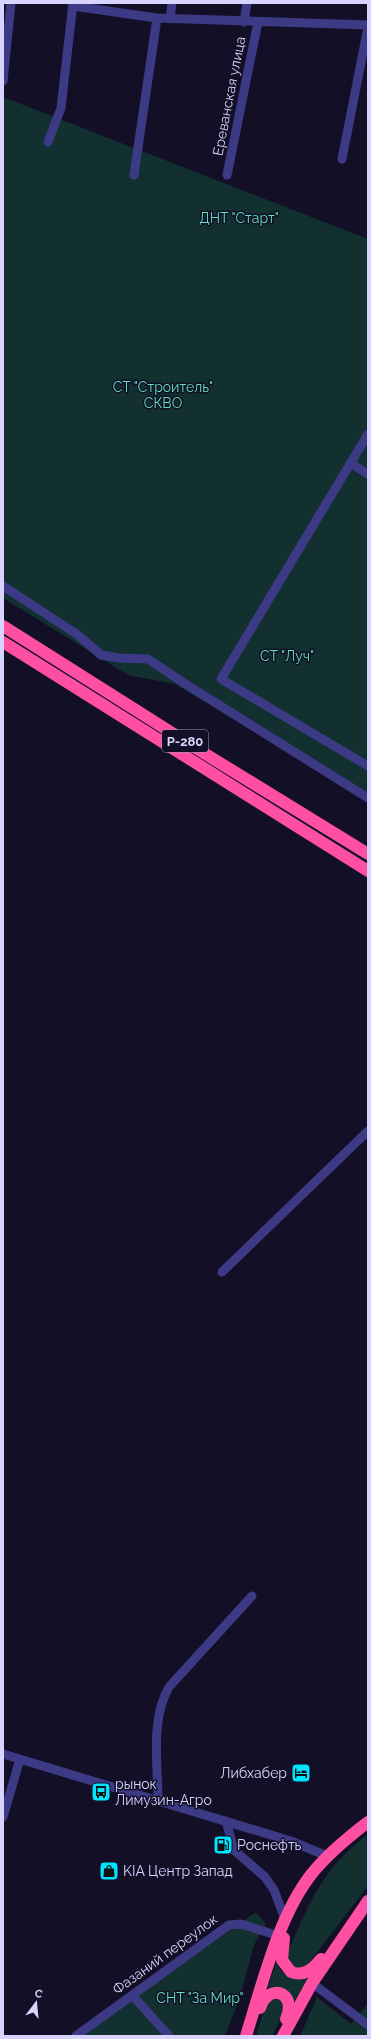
<svg xmlns="http://www.w3.org/2000/svg" width="371" height="2039" viewBox="0 0 371 2039" font-family="Raleway,sans-serif">
<style>
.green{fill:#12302f}
.lines{fill:none;stroke-linecap:round;stroke-linejoin:round}
.minor{stroke:#3d3a85;stroke-width:9}
.highway{stroke:#ff4fa3;stroke-width:12}
.labels{text-anchor:middle;dominant-baseline:central;stroke-width:3;stroke-linejoin:round;paint-order:stroke}
.shield{fill:#130f26;stroke:#9e99be;stroke-width:1}
.shield-label{font-size:13px;font-weight:bold;fill:#d9d4ff}
.street-label{font-size:14px;fill:#d9d4ff;stroke:#130f26}
.park-label{font-size:14px;fill:#5fe0c0;stroke:#130f26}
.poi-label{font-size:14px;fill:#d9d4ff;stroke:#130f26;text-anchor:start}
</style>
<rect width="100%" height="100%" fill="#130f26"/>
<!-- green -->
<path class="green" d="M3,97l365,142v562l-193,-117 -47,-9 -125,-77z
M368,1834v52l-60,78 -9,5 -10,-4 -2,-10c21,-51 36,-87 81,-121z
M256,1912l10,12 -12,21 -14,52 -15,39h-139l-2,-2z
M277,1962c5,16 17,19 31,16l-13,23c-6,-11 -15,-17 -28,-13z
M317,1997l34,27 17,-21v33h-68z
M278,1998l6,4v11l-12,23h-16l9,-29 4,-7z"/>
<g class="lines">
<!-- minor -->
<path class="minor" d="M73,6l84,12 211,7
M170,19l2,-16
M244,22l3,-19
M3,81l8,-78
M48,142l13,-34 12,-105
M342,159l26,-132
M134,175l23,-157
M227,175l31,-153
M368,434l-147,245 147,87
M350,463l18,11
M3,586l75,49 23,20 18,3 29,1 36,24 184,115
M222,1272l146,-141
M3,1754l288,87 36,15
M158,1801c0,-36 -8,-81 11,-114l83,-91
M3,1817l17,-58
M226,1821l8,29 31,27 9,13 11,29
M312,1983l56,42
M132,1995l37,41
M76,2036l153,-111 12,-1 38,12"/>
<!-- highway -->
<path class="highway" d="M3,626l204,129 161,99
M3,642l365,229
M284,1938l-2,22 9,12c13,5 22,-3 30,-13
M260,2008c9,-27 38,-15 26,11
M246,2036c16,-51 32,-118 64,-160 16,-21 37,-38 58,-54
M283,2036l29,-53 56,-82"/>
</g>
<!-- icons -->
<defs>
<g id="hotel-square" transform="scale(1)"><rect x="-9" y="-9" width="18" height="18" rx="4" fill="#00e5ff" stroke="#130f26"/><path d="M-6-4.5h1.5V1H6V5H4.5V3h-9V5H-6ZM-4 0a1.8 1.8 0 1 1 3.6 0ZM.5 0V-2.5h3Q6-2.5 6 0Z" fill="#111"/></g>
<g id="bus-square" transform="scale(1)"><rect x="-9" y="-9" width="18" height="18" rx="4" fill="#00e5ff" stroke="#130f26"/><path d="M-5-6H5V4H4V6H2V4H-2V6H-4V4H-5ZM-3.5-4V0h7V-4ZM-3.5 1.2v1.5H-2V1.2ZM2 1.2v1.5H3.5V1.2Z" fill="#111"/></g>
<g id="fuel-square" transform="scale(1)"><rect x="-9" y="-9" width="18" height="18" rx="4" fill="#00e5ff" stroke="#130f26"/><path d="M-5.5-6h7V0h2V4h1.3V-2.5L3-4.5l.8-.8L6-3V5H2.5V1h-1V6h-7ZM-4.2-4.7v3.2H.2V-4.7Z" fill="#111"/></g>
<g id="shop-square" transform="scale(1)"><rect x="-9" y="-9" width="18" height="18" rx="4" fill="#00e5ff" stroke="#130f26"/><path d="M-5-2.5h2.3a2.7 3.5 0 0 1 5.4 0H5L5.5 6h-11ZM-1.5-2.5h3a1.5 2.3 0 0 0-3 0Z" fill="#111"/></g>
</defs>
<g fill-rule="evenodd">
<use href="#hotel-square" x="301" y="1773"/>
<use href="#bus-square" x="101" y="1792"/>
<use href="#fuel-square" x="223" y="1845"/>
<use href="#shop-square" x="109" y="1871"/>
</g>
<g class="labels">
<!-- shield labels -->
<rect class="shield" x="162" y="730" width="46" height="22" rx="3"/>
<g class="shield-label">
<text x="185" y="741">Р-280</text>
</g>
<!-- street labels -->
<g class="street-label">
<text transform="translate(229 96) rotate(-79)">Ереванская улица</text>
<text transform="translate(165 1954) rotate(-36)">Фазаний переулок</text>
</g>
<!-- park labels -->
<g class="park-label">
<text x="239" y="218">ДНТ "Старт"</text>
<text x="163" y="387">СТ "Строитель"<tspan x="163" dy="16">СКВО</tspan></text>
<text x="287" y="656">СТ "Луч"</text>
<text x="200" y="1998">СНТ "За Мир"</text>
</g>
<!-- poi labels -->
<g class="poi-label">
<text x="287" y="1773" text-anchor="end">Либхабер</text>
<text x="115" y="1784">рынок<tspan x="115" dy="16">Лимузин-Агро</tspan></text>
<text x="237" y="1845">Роснефть</text>
<text x="123" y="1871">KIA Центр Запад</text>
</g>
</g>
<!-- border -->
<rect width="371" height="2039" fill="none" stroke="#d9d4ff" stroke-width="8"/>
<!-- north arrow -->
<g transform="translate(36 2003) rotate(16)" stroke="#130f26" stroke-width="3" paint-order="stroke">
<path d="M0-3L7 15L0 10L-7 15Z" fill="#d9d4ff"/>
<text y="-6" font-size="11" font-weight="bold" text-anchor="middle" fill="#d9d4ff">С</text>
</g>
</svg>
